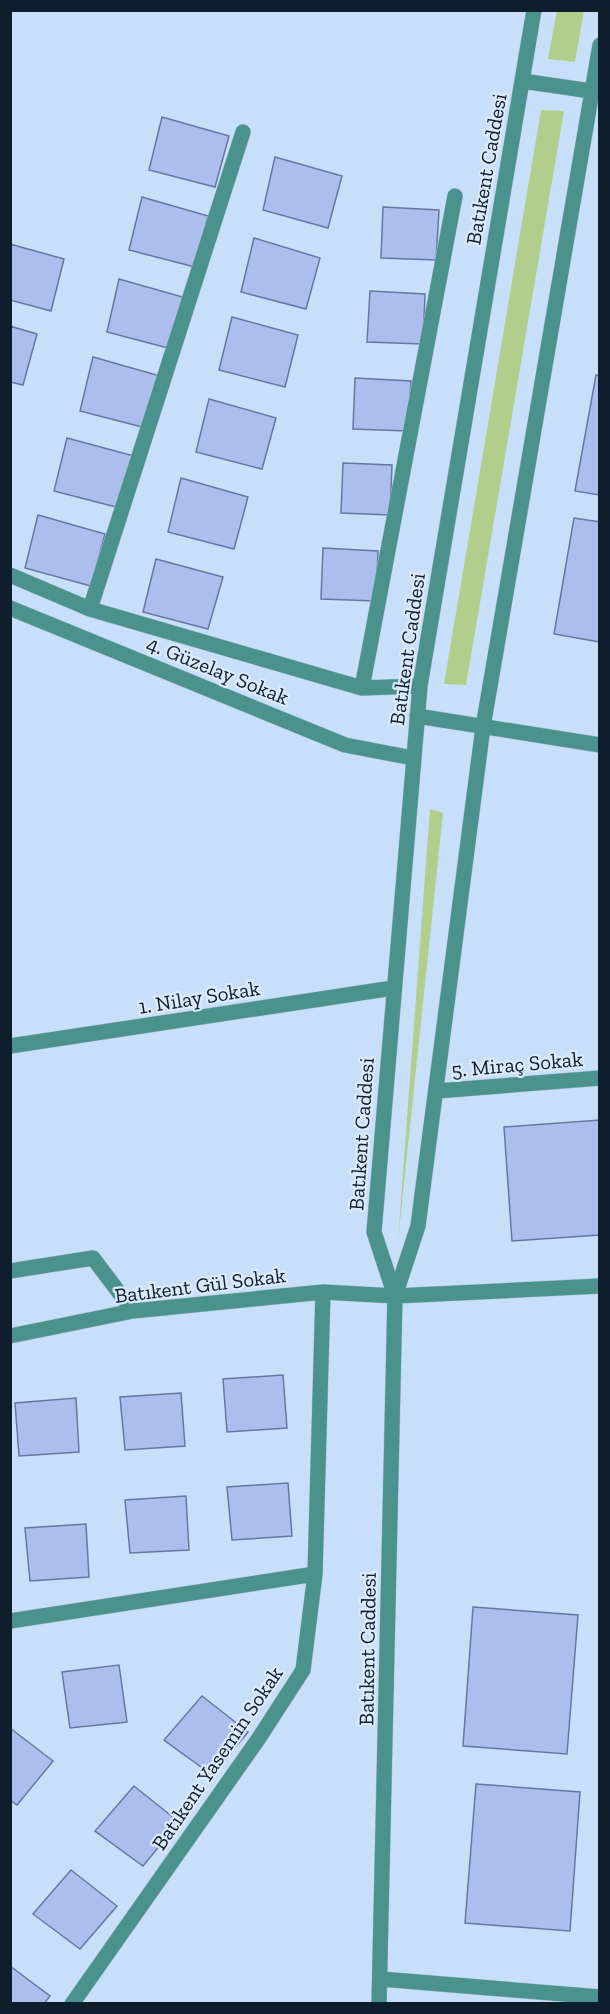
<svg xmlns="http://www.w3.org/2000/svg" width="610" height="2014" viewBox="0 0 610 2014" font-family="'Zilla Slab',serif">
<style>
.green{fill:#b0cf8c}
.building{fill:#acbeee;stroke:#6777a3;stroke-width:1.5}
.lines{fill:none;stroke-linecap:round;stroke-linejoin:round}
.minor-casing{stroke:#a6bcd3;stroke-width:16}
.minor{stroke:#4c928c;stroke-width:15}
.labels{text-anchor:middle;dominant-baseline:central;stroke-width:4.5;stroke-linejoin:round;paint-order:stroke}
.street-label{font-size:21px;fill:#0f1e2d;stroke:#dbebfc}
</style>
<rect width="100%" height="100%" fill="#c7dff8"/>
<!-- green -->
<path class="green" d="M557,10l27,1 -9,51 -27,-3z
M541,110l23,1 -98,574 -22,-1z
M430,809l13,4 -45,427z"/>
<!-- building -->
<path class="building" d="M162,117l67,19 -14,51 -66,-17z
M275,157l67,19 -14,52 -65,-18z
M142,197l66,19 -13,51 -66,-17z
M383,207l56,3 -3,50 -55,-2z
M254,238l66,20 -14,51 -65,-17z
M10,244l54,15 -13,52 -41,-11z
M119,279l67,19 -14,51 -65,-17z
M370,291l55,3 -2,50 -56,-2z
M232,317l66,18 -13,52 -66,-17z
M10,326l27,8 -14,51 -13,-3z
M93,357l67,19 -14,52 -66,-17z
M596,375l4,1v119l-25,-4z
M355,378l56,3 -3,50 -55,-2z
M209,399l67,19 -14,51 -66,-17z
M67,438l67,18 -14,52 -66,-17z
M343,463l49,2 -2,50 -49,-2z
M181,478l67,19 -14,52 -66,-17z
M38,515l67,19 -14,52 -66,-18z
M574,518l26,4v120l-46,-8z
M323,548l55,3 -2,50 -55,-2z
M156,559l67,18 -15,52 -65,-17z
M600,1120v115l-88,6 -8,-114z
M283,1375l4,53 -60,4 -4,-53z
M181,1393l4,53 -60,4 -5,-53z
M76,1398l3,54 -60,4 -4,-53z
M288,1483l4,53 -60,4 -5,-53z
M186,1496l3,54 -59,3 -5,-53z
M86,1524l3,53 -59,4 -5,-53z
M473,1607l105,8 -11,139 -104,-8z
M119,1665l8,57 -57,6 -8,-56z
M202,1696l46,36 -36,43 -48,-35z
M10,1728l43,33 -36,44 -7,-5z
M476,1784l104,8 -10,139 -105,-8z
M134,1786l45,36 -36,44 -48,-35z
M71,1870l46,36 -37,43 -47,-35z
M10,1966l40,30 -6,8h-34z"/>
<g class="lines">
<!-- minor casing -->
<g class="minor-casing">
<path id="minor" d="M522,81l69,10
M10,575l80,34 272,79 58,-2
M10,608l335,137 68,13
M90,609l153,-477
M362,688l93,-492
M417,716l183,29
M10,1046l383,-58
M437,1091l163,-13
M10,1271l83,-13 40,53
M395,1296l-21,-64 46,-546 114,-676
M10,1336l123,-25 190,-19 72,4 205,-10
M10,1621l305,-47
M381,1979l219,18
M72,2004l187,-266 44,-68 12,-96 8,-282
M379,2004l16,-708 23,-70 65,-499 117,-682"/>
</g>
<!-- minor -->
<use href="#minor" class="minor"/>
</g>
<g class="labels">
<!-- street labels -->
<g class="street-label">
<text transform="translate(486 169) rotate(-80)">Batıkent Caddesi</text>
<text transform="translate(407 649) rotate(-82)">Batıkent Caddesi</text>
<text transform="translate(218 670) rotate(22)">4. Güzelay Sokak</text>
<text transform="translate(199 997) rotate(-9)">1. Nilay Sokak</text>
<text transform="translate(517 1064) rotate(-5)">5. Miraç Sokak</text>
<text transform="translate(361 1134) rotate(-86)">Batıkent Caddesi</text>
<text transform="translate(200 1285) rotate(-7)">Batıkent Gül Sokak</text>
<text transform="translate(367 1649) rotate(-89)">Batıkent Caddesi</text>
<text transform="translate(217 1758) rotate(-56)">Batıkent Yasemin Sokak</text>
</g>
</g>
<!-- border -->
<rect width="610" height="2014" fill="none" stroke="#0f1e2d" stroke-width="24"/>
</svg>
